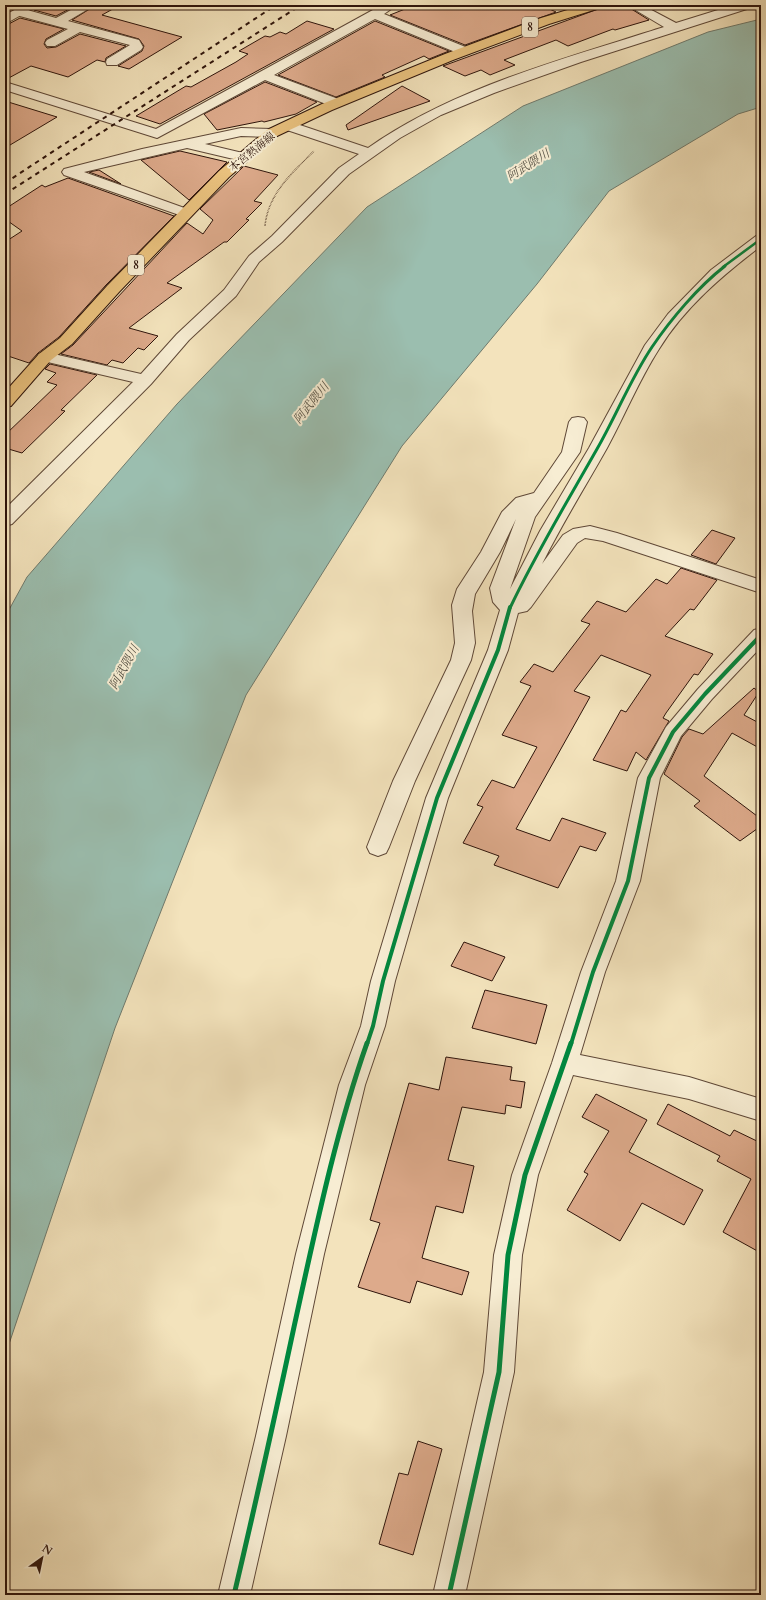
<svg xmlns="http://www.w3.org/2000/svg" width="766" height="1600" viewBox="0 0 766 1600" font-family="Cardo,'Noto Serif JP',serif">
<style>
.water{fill:#9bbeaf;stroke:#6f7a6d}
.building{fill:#ddaa8b;stroke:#2e140b}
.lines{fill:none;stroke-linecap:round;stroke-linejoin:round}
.minor-casing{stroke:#5f4837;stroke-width:2}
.tertiary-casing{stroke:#5f4837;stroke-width:2}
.primary-casing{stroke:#2e140b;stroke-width:2}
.path{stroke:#2e140b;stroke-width:1.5;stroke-dasharray:0.5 1;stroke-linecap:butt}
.minor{fill:#f7edd3;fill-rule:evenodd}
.tertiary{fill:#f7edd3;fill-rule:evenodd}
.primary{fill:#eac27e;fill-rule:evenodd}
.rail{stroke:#2e140b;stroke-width:2;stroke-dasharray:4.5 4.5;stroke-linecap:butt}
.cycleway-far3-casing{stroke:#f7edd3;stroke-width:4}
.cycleway-far2-casing{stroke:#f7edd3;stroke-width:5}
.cycleway-far1-casing{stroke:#f7edd3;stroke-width:6}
.cycleway-casing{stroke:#f7edd3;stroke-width:8}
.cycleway-far3{stroke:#00873e;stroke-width:2.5}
.cycleway-far2{stroke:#00873e;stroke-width:3}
.cycleway-far1{stroke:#00873e;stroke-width:4}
.cycleway{stroke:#00873e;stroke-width:5}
.labels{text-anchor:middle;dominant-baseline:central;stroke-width:4;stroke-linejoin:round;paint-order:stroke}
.far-street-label{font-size:11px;fill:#2e140b;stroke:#f7edd3}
.shield{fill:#f7edd3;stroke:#6a5547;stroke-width:1}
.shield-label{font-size:12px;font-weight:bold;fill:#2e140b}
.far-water-label{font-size:12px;font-style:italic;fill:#545044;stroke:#f7edd3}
</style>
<rect width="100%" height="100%" fill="#f3e3bc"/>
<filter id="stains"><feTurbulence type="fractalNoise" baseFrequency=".005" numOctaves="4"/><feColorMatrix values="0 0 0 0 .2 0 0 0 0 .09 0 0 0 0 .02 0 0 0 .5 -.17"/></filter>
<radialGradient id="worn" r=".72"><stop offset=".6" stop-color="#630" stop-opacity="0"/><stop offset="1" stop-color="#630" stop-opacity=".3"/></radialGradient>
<!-- water -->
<path class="water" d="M761,19v88l-23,7 -129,77 -72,93 -135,162 -156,249 -131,333 -110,328v-739l22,-40 150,-173 190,-197 156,-101 185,-74z"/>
<!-- building -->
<path class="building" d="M44,5h33l-21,11 -22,-6z
M96,5h24l-18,10 80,22 -53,32 -11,-3 24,-15 2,-5 -5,-7 -67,-19z
M415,5h126l15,7 -91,33 -75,-30z
M609,5h16l24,15 -34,10 -2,-1 -45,17 -12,-6 -52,20 11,5 -25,10 -9,-5 -16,6 -22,-10z
M20,18l44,11 -18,10 -2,5 3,4 9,-1 24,-13 46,12 -20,12 -1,4 -8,-2 -29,17 -37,-11 -26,14v-54z
M307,21l27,8 -174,95 -24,-8 50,-30 5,1 45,-25 12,-8 -9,-3 26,-15 5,1 10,-5 6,2z
M375,21l74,30 -20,8 -5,-3 -42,19 3,2 -49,20 -58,-22z
M265,82l52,20 -21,12 -32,8 -2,-1 -45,9 -13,-16z
M402,86l28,15 -82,29 -2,-5z
M5,101l52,16 -52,31z
M180,151l47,11 -38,38 -48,-40z
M244,166l34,9 -24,26 8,2 -16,16 3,1 -22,22h-3l-57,41 15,5 -53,40 29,8 -14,14 -6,-2 -15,15 -11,-3 -5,5 -46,-11 12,-9 114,-122 16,11 10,-14 -13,-11z
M99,170l22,14 -32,-12z
M68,178l106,38 -68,69 -47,52 -21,16 -9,10 -24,-8v-113l17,-11 -17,-12v-10l37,-24 3,2z
M50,364l47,11 -36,35 4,1 -43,42 -17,-5v-13l52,-50 -10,-3 9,-9 -11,-4z
M712,530l23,8 -19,26 -25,-9z
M681,568l36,12 -23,30 -4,-1 -25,27 48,18 -15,21 -4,-1 -28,39 -3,5 6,3 -23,39 -10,-8 -9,19 -34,-11 28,-50 5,2 25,-37 -50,-20 -27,36 16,6 -74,132 34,12 12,-23 44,15 -10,18 -16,-5 -22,42 -64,-23 5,-9 -36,-13 20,-36 -6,-2 15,-25 22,8 23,-41 -35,-12 29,-49 -11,-4 14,-18 19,8 37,-48 -9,-3 16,-20 29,11 30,-33 11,5z
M754,688l5,4 -15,23 17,9v25l-29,-16 -28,43 57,43v7l-21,15 -46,-35 6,-5 -36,-27 18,-37 7,-8 14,5z
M464,942l41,15 -13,24 -41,-15z
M485,990l62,15 -11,39 -64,-16z
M446,1057l66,10 -2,13 15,2 -4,26 -15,-3 -1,9 -43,-7 -14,53 26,6 -11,47 -27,-7 -14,52 47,14 -7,23 -45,-14 -7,22 -52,-16 22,-64 -10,-3 39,-137 30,7z
M596,1094l51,26 -18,32 74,38 -19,35 -42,-22 -22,38 -53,-31 21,-36 -4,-2 25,-41 -27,-14z
M668,1104l62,32 4,-6 27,13v110l-38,-21 28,-53 -34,-18 3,-5 -63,-32z
M418,1441l24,8 -29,106 -34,-11 20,-71 9,2z"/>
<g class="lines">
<!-- minor casing -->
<g class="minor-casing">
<path id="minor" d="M80,5h15l-27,16 71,19 4,7 -2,3 -24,15h-10l-1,-3 1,-3 23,-14 -50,-13 -25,14h-8l-2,-3 2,-3 21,-11 -52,-14 -2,-3 6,-4 36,10z
M382,5h15l-13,9 84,34 2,3 -6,4 -4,-1 -85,-35 -101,56 67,25 2,3 -2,3h-10l-66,-26 -108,58 -152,-48v-8l151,47z
M627,5h15l34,18 58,-18h18l-2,3 -169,54 -87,31 -53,22 -41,23 -51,36 -67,68 -23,20 -23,34 -47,44 -38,44 -139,140 -7,2v-17l128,-127 -94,-22 -2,-3 2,-3 6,-2 96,22 36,-40 47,-44 25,-34 23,-20 67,-68 20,-14 -75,-25 -2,-3 2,-3h10l74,25c87,-61 196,-89 296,-121z
M241,128l31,1 5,1 2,3 -2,3 -5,1 -31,-1 -36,8 42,10 2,3 -2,3 -5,1 -55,-13 -103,24 106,38 2,3 -2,3 -5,1 -121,-42 -2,-3 2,-3 78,-20z
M761,235v11c-38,29 -76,61 -102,103 -20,31 -34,66 -52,99 -22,39 -45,76 -65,116l21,-29 10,-6 17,-3 27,7 144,47v13l-158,-52 -18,-3 -8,5 -46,64 -4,4 -9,2 -10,37 -60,148 -53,183 -10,45 -20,59 -41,169 -38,182 -36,159h-32l38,-159 40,-182 43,-169 22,-59 10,-45 55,-183 62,-148 12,-40 -7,-8 -3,-14 26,-69 -16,33 -25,42 -3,17 3,32 -4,17 -56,121 -26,66 -3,6 -8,3 -8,-3 -3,-6 26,-66 58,-121 4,-17 -3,-38 5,-16 24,-37 21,-40 14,-14 18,-5 28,-41 7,-30 3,-4 6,-1 6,1 3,4 -7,30 -45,65 -25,72 30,-58 49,-83 56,-103 23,-31 43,-44 45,-34z"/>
</g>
<!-- tertiary casing -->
<g class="tertiary-casing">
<path id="tertiary" d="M24,5h15l-34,19v-9z
M761,628v19l-49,52 -31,37 -21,42 -20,103 -35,91 -25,83 109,22 72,22v22l-72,-22 -116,-24 -35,100 -16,80 -8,117 -49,223h-32l51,-223 10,-117 18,-80 40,-112 29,-91 35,-91 22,-103 28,-51 32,-38 56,-59z"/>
</g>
<!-- primary casing -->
<g class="primary-casing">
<path id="primary" d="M584,5h18l-2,3 -51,16 -96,36 -121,50 -55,26 -48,41 -110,115 -47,52 -21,16 -40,46 -6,1v-15l34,-38 21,-16 47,-52 112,-115 48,-41 55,-26 123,-50 96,-36z"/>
</g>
<!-- path -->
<path class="path" d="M265,226c3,-32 27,-53 49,-75"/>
<!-- minor -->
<use href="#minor" class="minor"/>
<!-- tertiary -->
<use href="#tertiary" class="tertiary"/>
<!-- primary -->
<use href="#primary" class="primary"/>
<!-- rail -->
<path class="rail" d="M5,183l271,-178
M5,194l296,-189"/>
<!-- cycleway-far3 casing -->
<g class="cycleway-far3-casing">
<path id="cycleway-far3" d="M723,267l38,-28"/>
</g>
<!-- cycleway-far2 casing -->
<g class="cycleway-far2-casing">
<path id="cycleway-far2" d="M510,608c26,-55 57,-106 87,-159 19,-33 34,-71 55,-102 19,-28 46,-60 73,-81"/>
</g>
<!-- cycleway-far1 casing -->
<g class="cycleway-far1-casing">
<path id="cycleway-far1" d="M367,1044l6,-18 10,-45 54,-183 61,-148 12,-43
M571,1044l22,-72 35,-91 21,-103 24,-46 32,-38 56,-59"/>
</g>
<!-- cycleway casing -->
<g class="cycleway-casing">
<path id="cycleway" d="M234,1595c21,-89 41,-179 60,-268 21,-95 41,-193 73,-284
M449,1595l50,-223 9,-117 17,-80 46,-132"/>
</g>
<!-- cycleway-far3 -->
<use href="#cycleway-far3" class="cycleway-far3"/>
<!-- cycleway-far2 -->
<use href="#cycleway-far2" class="cycleway-far2"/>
<!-- cycleway-far1 -->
<use href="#cycleway-far1" class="cycleway-far1"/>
<!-- cycleway -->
<use href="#cycleway" class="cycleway"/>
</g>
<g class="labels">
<!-- far-street labels -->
<g class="far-street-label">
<text transform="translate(252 152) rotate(-39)">本宮熱海線</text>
</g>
<!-- shield labels -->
<g class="shield">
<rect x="522" y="17" width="16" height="20" rx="3"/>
<rect x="128" y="255" width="16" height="20" rx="3"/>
</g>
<g class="shield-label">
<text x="530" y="27">8</text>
<text x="136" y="265">8</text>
</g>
<!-- far-water labels -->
<g class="far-water-label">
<text transform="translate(528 165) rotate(-32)">阿武隈川</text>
<text transform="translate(311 403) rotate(-51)">阿武隈川</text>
<text transform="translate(124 667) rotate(-61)">阿武隈川</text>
</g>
</g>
<!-- margin -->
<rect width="766" height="1600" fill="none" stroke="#f3e3bc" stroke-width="20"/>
<rect x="6" y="6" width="754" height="1588" fill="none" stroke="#2e140b" stroke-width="2"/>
<rect x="10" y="10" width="746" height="1580" fill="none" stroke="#2e140b"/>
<!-- north arrow -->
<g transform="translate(42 1558) rotate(33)" stroke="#f7edd3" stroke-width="3" paint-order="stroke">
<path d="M0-3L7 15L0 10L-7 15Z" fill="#2e140b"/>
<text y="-6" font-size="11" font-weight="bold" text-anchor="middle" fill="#2e140b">N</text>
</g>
<rect width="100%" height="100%" filter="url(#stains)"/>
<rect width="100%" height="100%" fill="url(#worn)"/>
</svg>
